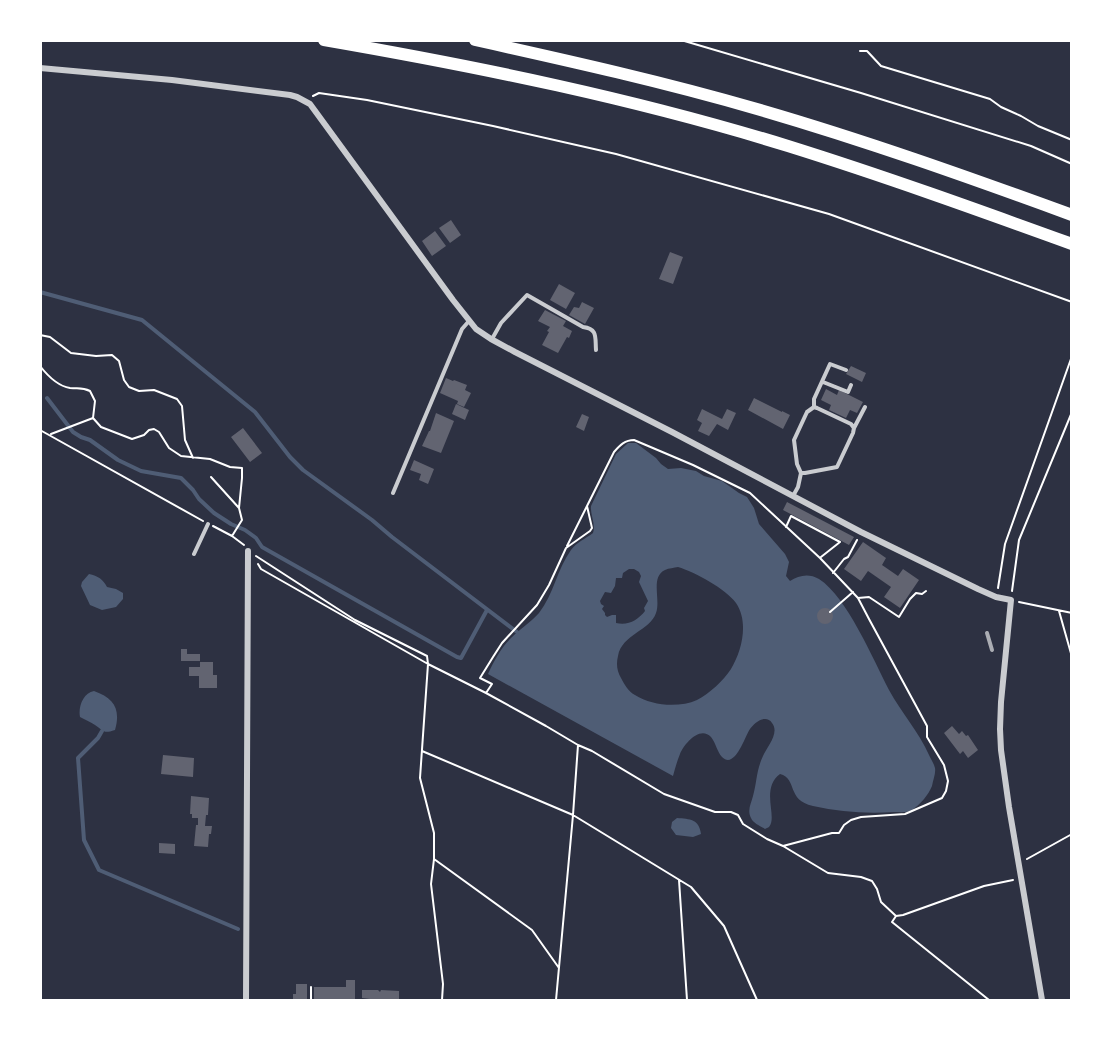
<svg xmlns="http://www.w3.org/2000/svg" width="1112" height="1041" viewBox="0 0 1112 1041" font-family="'Fira Sans',sans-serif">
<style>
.water{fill:#4f5d75;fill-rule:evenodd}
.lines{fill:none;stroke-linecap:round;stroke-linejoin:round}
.stream{stroke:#4f5d75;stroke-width:4}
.building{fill:#626471}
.path{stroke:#fff;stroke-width:2}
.service{stroke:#caccd0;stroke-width:4}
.minor{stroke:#caccd0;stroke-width:6}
.motorway{stroke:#fff;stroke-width:12}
.rail{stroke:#abadb3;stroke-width:4}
</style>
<rect width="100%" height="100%" fill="#2d3142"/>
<!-- water -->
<path class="water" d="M628,443h8l20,15 5,6 7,5 13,-1 15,3 8,5 18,5 17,12 8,4 7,11 5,16 26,30 4,8 -3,14 4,5c9,-6 19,-8 29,-2 28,18 54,80 70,111 12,22 30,42 40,65 2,4 5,9 6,13 1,5 -2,12 -3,18 -3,8 -12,19 -20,24 -5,3 -12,2 -18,2 -27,2 -54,0 -81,-6 -27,-6 -15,-27 -33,-32 -20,15 -2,43 -11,53 -1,1 -3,1 -4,2 -5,-3 -12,-6 -14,-11 -4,-8 0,-14 2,-22 4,-14 3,-25 10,-40 4,-9 17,-23 9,-33 -2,-3 -4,-4 -7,-4 -6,0 -12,6 -15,10 -5,7 -15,41 -28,28 -5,-5 -6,-14 -11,-20 -11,-12 -27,7 -31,17 -3,7 -5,15 -7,22l-185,-102c6,-13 13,-26 23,-36 9,-9 20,-16 28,-25 15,-19 18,-44 32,-63 6,-8 14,-11 22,-17 3,-9 -3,-18 -2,-27l25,-52zM678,567c17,5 48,22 58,36 13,19 6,48 -5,66 -8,12 -21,24 -34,31 -18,8 -45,6 -62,-5 -6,-3 -11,-11 -14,-17 -4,-7 -5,-14 -3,-22 4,-22 32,-25 38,-43 5,-13 -6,-36 9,-43 4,-2 9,-2 13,-3zM629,569h5l5,3 2,4 -2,6 9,19 -4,7 1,3c-7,9 -17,15 -29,12v-8h-4l-5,2 -2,-2v-2l-3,-4 2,-3 -3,-2 -1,-3 5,-9 6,1 4,-7 1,-8h6l1,-5z
M89,574c9,2 14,5 18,13l9,2 7,4v6l-7,8 -14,3 -12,-5 -9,-19 1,-4z
M94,691c20,7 27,18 21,39 -12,4 -11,1 -20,-5 -4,-3 -10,-5 -15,-8 -2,-10 3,-24 14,-26z
M677,818c13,1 22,1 24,16l-8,3 -17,-2 -5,-7 1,-6z"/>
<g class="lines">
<!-- stream -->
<path class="stream" d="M40,292l102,28 113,92 35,45 13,13 69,50 20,17 125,95
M47,398l26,34 8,5 9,3 28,20 23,11 40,7 12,12 6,9 15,14 17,11 14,6 11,8 6,9 195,110 4,1 26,-48
M102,731l-4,7 -20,20 6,82 15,30 139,59"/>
</g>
<!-- building -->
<path class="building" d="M451,220l10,15 -11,8 -11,-15z
M435,231l11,15 -14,10 -10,-15z
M670,252l13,5 -10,27 -14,-5z
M559,284l16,9 -9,16 -16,-9z
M582,302l12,6 -9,16 -16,-9 5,-8 5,1z
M545,310l21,11 -3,5 9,5 -3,7 -2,-1 -9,16 -16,-8 7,-13 -2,-1 3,-4 -12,-6z
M851,366l15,7 -4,9 -16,-8z
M446,378l7,3 1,-1 13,5 -2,5 6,3 -7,14 -7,-3 1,-3 -18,-8z
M826,389l11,6 2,-5 24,12 -6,11 -7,-3 -4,8 -17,-8 2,-5 -10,-5z
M754,398l28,14v-1l8,4 -7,14 -35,-19z
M456,404l13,6 -4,10 -13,-6z
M702,409l20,10 5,-10 9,4 -8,17 -11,-6 -8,12 -11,-5 4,-8 -5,-3z
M436,413l18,8 -13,32 -19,-7 7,-15h1z
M582,414l7,3 -5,14 -8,-4z
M243,428l19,25 -12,9 -19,-25z
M414,460l20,9 -6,15 -9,-4 2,-6 -11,-4z
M787,502l67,35 -5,8 -66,-35z
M863,542l23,16 -4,7 16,11 5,-7 16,11 -19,28 -16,-11 7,-10 -23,-16 -7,10 -17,-12z
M817 616a8 8 0 1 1 16 0a8 8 0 1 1-16 0Z
M181,649h6v5h13v7h-19z
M200,662h13v13h4v13h-18v-12h-10v-9h11z
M952,726l7,8 3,-3 4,5 2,-1 10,15 -10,8 -5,-7 -3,3 -16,-21z
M163,755l31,3 -1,19 -32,-3z
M191,796l18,2 -1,17h-2l-1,11h7l-1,8h-2l-1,13 -14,-1 2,-21h2v-7h-6v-4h-2z
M159,843l16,1v10l-16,-1z
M346,980h9v20h-41v-13h32z
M296,984h11v16h-14v-6h3z
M362,990h16l2,2 1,-2 18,1v9h-29v-1l-8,-1z"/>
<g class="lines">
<!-- path -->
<path class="path" d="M681,40l180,53 170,53 41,18
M860,51h7l14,15 109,33 11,8 20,9 17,10 34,14
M313,96l6,-3 48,7 126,26 123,28 213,60 243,88
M40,335l10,2 21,16 25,3 16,-1 7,6 5,19 5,7 10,4 15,-1 23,9 5,7 3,34 8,18
M40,366c7,9 18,20 30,22 8,1 12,-1 20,3l5,10 -2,17 8,9 31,12 12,-4 5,-5 5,-1 5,3 10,16 12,8 29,3 20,8 12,1v10l-3,30 3,12 -10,16
M40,430l163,91
M51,434l42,-16
M211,477l28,31
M213,526l19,10 12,9
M786,527l5,-11 49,26 -19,15
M567,546l20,-40
M256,556l99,64 72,36 1,8 -8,114 14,55v26l-3,25 12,100 -1,16
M258,564l3,5 167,95 58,29 60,33 32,19 14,6 72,43 51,18h16l7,3 5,9 24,15 16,7 45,27 33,4 11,4 5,8 4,13 15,14
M833,573l11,-14 4,-2 9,-17
M998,588l7,-44 67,-188
M1012,591l7,-51 53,-128
M858,598l11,-1 30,20 11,-18 6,-6 6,1 4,-3
M1019,602l53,11
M1059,611l13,46
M830,612l23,-20
M486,693l6,-9 -12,-6 13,-21 9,-14 35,-38 12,-20 17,-37 24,-17 2,-3 -5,-22 27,-54c6,-7 11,-12 20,-12l59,25 57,28 70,65 38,40 11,21 58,107v11l17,28 4,16 -2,10 -4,7 -37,16 -44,3 -10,3 -7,5 -5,8h-7l-49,13
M422,751l151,64 118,72 33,39 33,74
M434,859l98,71 27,38
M1027,859l45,-25
M679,880l8,120
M896,916l-4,6 97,78
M896,916l7,-1 81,-29 29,-6
M311,987v13
M556,1000l17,-185 5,-70"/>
<!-- service -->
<path class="service" d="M492,339l9,-16 26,-28 56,32c15,2 12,10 13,23
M823,382l25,10 3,-7
M814,407v-8l16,-35 16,6
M854,428l11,-21
M393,493l69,-164 7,-8
M793,496l5,-9 3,-14h4l32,-6 16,-34 1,-5 -3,-4 -34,-16 -3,-1 -7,5 -13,28 3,24 4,9
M194,554l14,-30"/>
<!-- minor -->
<path class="minor" d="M40,68l132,12 118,15 7,2 13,7 143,196 23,29 15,10 24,13 157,80 189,100 117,57 18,8 15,3 -10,102 -1,27 1,21 8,57 33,193
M246,1000l2,-449"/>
<!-- motorway -->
<path class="motorway" d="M324,40c156,27 312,59 464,106 96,30 190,64 284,98
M475,40c95,21 189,42 282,69 107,31 211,68 315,106"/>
<!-- rail -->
<path class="rail" d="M987,633l5,17"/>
</g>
<!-- border -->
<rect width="1112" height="1041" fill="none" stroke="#ffffff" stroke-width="84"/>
</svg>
